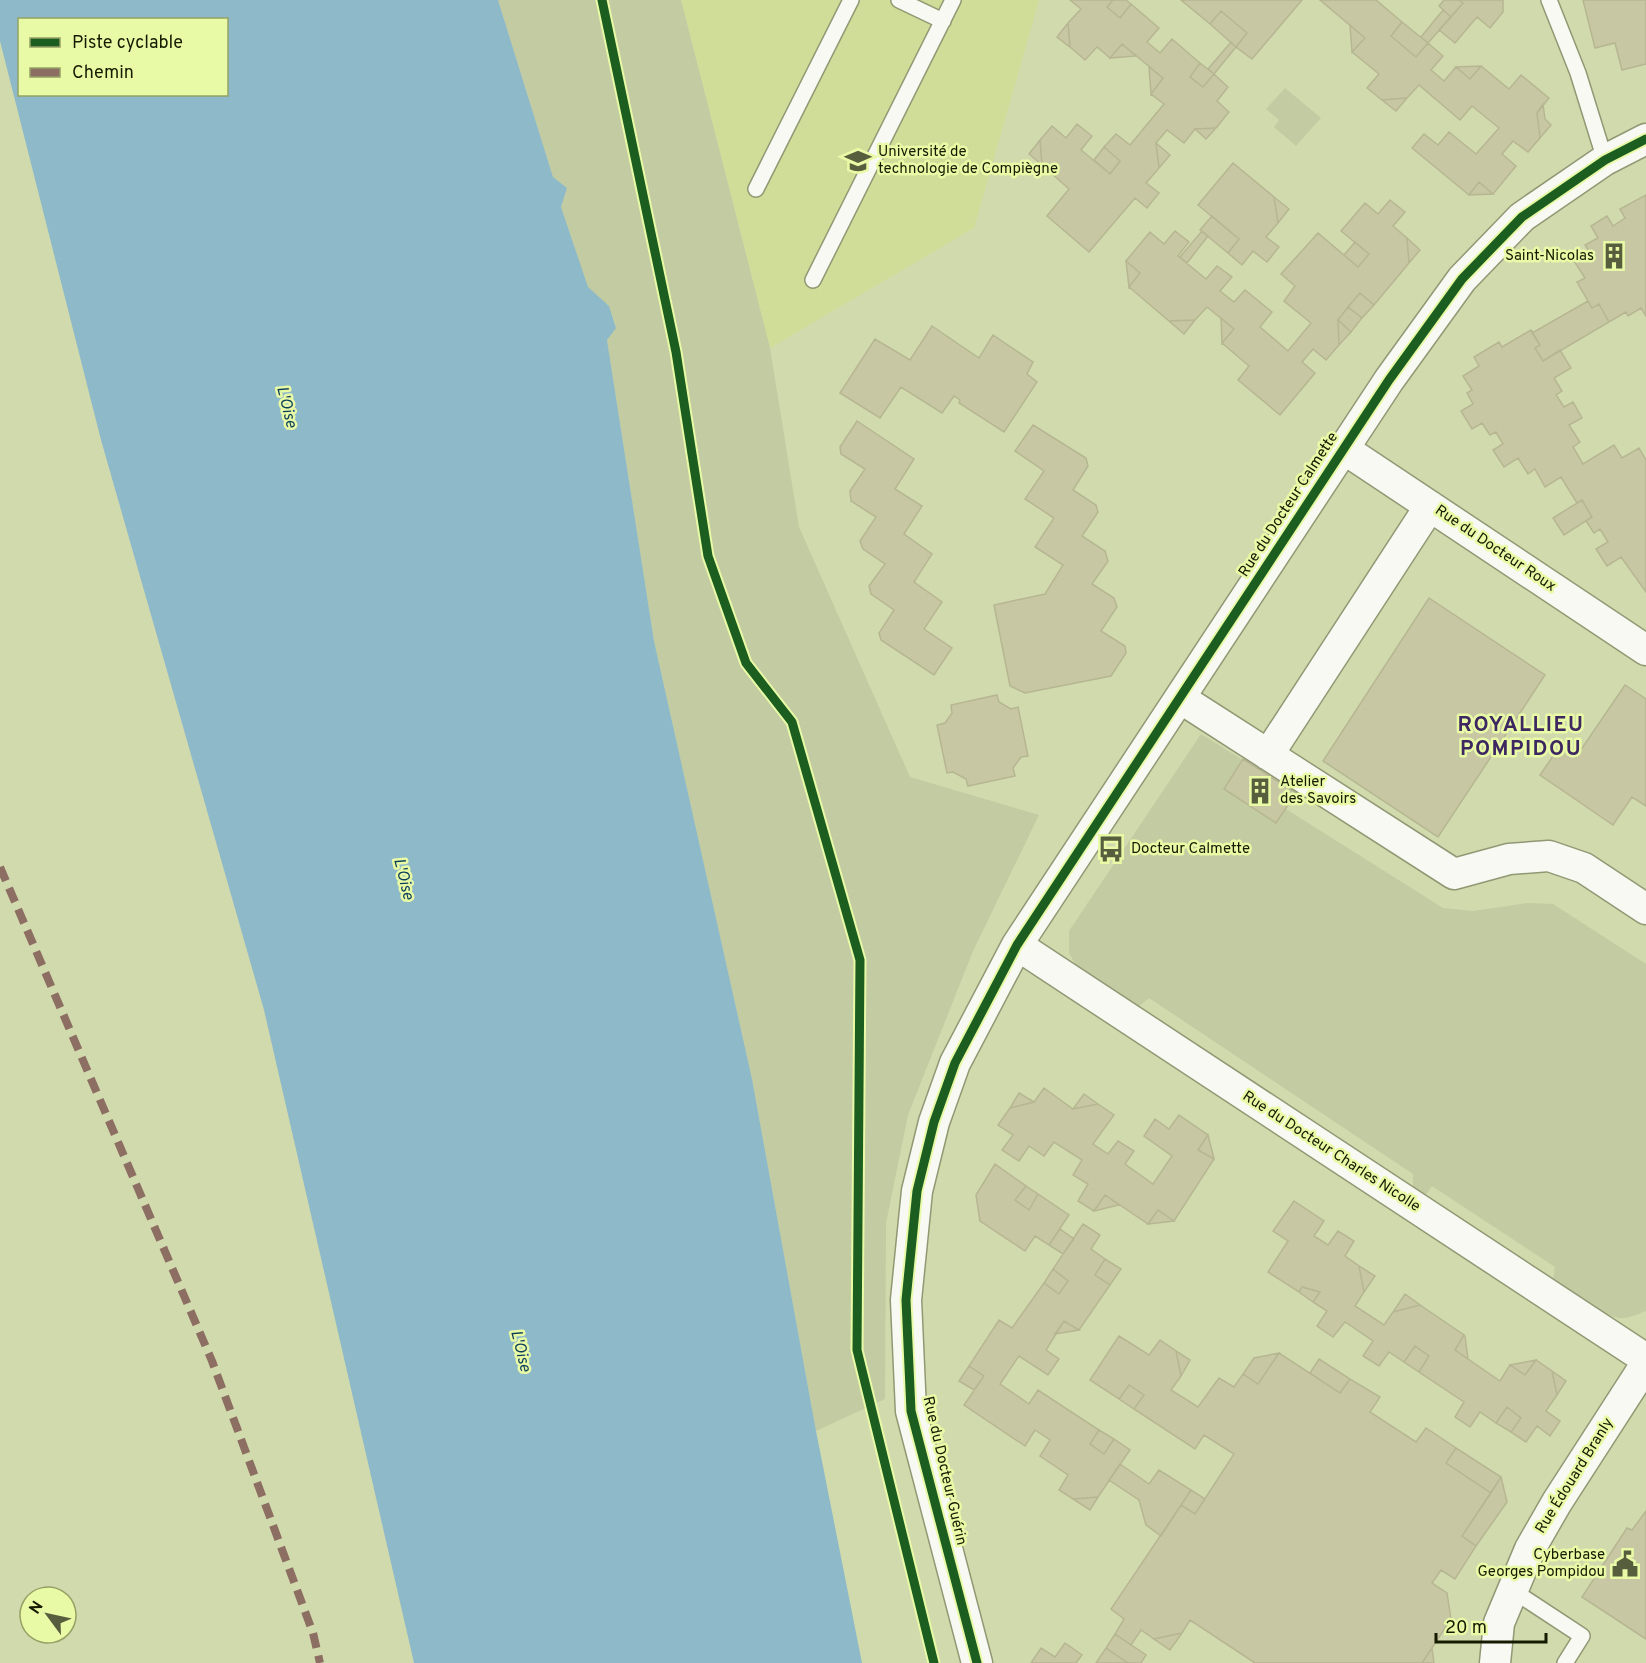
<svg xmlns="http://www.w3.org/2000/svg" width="1646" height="1663" viewBox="0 0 1646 1663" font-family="Overpass,sans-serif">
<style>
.built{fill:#cfdd98}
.green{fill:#c2cba1}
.water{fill:#8db9c8;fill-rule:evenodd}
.building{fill:#c7c7a3;stroke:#b6b792;stroke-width:1.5}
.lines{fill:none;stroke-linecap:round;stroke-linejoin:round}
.lane-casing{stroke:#919874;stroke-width:18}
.street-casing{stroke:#919874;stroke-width:33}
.lane{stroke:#f8f9f3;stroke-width:15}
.street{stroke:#f8f9f3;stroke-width:30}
.quiet{stroke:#8d6e63;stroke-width:8;stroke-dasharray:15 8;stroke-linecap:butt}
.cycleway-casing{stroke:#e9faa7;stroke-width:13}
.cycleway{stroke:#1b5e20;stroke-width:9}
.labels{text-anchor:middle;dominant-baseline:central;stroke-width:5;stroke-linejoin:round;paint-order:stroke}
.poi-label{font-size:15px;fill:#161b00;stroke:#e9faa7;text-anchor:start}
.street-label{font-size:15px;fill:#161b00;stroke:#e9faa7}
.water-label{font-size:16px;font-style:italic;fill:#0b3d58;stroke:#e9faa7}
.district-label{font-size:21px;font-weight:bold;letter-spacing:1.5px;fill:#3d2761;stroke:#e9faa7}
</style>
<rect width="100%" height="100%" fill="#d1daad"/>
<!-- built -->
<path class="built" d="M681,0h358l-65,228 -204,120z"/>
<!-- green -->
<path class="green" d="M498,0h183l89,348 29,179 111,250 129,38 -66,136 -65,164 -22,108 -1,176 -69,32 -64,-352 -98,-438 -47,-301 9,-13 -7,-21 -21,-18 -27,-81 6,-19 -14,-11z
M1285,88l36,30 -25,28 -22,-19 5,-7 -13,-11z
M1201,734l95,59 -10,16 157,99 30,3 55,-8 25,1 93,60v347c-8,3 -18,8 -27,7 -15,-2 -52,-30 -66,-38l2,-13 -123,-81 -7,10 -12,-8v-14l-264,-176 -11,9 -60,-38 -9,-16v-22z"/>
<!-- water -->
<path class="water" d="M0,0h498l55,177 14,11 -6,19 27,80 21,19 7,22 -9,12 47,301 98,438 64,352 46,232h-448l-150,-653 -163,-570 -101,-399zM20,20h206v74h-206z"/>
<!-- building -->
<path class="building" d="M1070,0h43l-6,7 13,11 11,-14 28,24 -12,14 13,11 12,-14 28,24 -10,14 13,10 11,-13 14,13 -11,14 12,11 -13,16 -21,1 -11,14 -17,-13 -11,13 3,25 -13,15 13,10 -12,15 -12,-10 -46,54 -42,-36 22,-27 -27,-24 -2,-25 12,-14 14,12 11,-14 15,12 -11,14 29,24 10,-13 -16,-14 12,-13 14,11 34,-41 -13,-10 12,-16 -41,-34 -12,14 -13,-11 -12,13 -15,-13 -2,-24 13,-14z
M1113,0h13l5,4 -11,14 -13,-11z
M1181,0h121l-50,59 -16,-12 11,-14 -26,-22 -11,13z
M1320,0h56l26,22 -11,14 25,21 12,-14 15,13 -12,14 13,11 12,-14 14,12 11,-13 28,23 12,-14 28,23 -12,15 3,25 -12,14 -15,-11 -11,13 14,12 -23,28 -14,-12 -10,13 -57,-47 12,-14 14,11 11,-13 27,22 23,-26 -27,-22 -12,14 -41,-35 -12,13 -25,2 -15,-12 12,-14 -27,-22 13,-14z
M1444,0h15l4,3 -12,14 -12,-11z
M1459,0h44v12l-13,16 -13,-11 -22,26 -16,-13 24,-27z
M1583,0h63v64l-24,6 -7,-27 -20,5z
M1443,10l8,7 -23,26 -7,-6z
M1221,11l26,22 -11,14 -26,-23z
M1402,22l26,21 -12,14 -25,-21z
M1068,23l2,24 -13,-10z
M1350,25l15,13 -13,14z
M1231,42l5,5 -22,27 -6,-5z
M1122,44l14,12 -26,2z
M1200,63l14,11 -11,13 -13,-10z
M1481,66l-11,13 -14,-12z
M1149,67l14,11 -12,16z
M1407,98l-11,13 -14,-11z
M1543,104l2,15 6,6 -11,13 -3,-25z
M1216,128l-10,11 -11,-10z
M1040,140l2,25 -13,-11z
M1156,143l14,12 -11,13z
M1104,147l16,14 -10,13 -16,-14z
M1233,163l41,34 4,26 -12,14 13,10 -12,15 -14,-11 -11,14 -14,-12 11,-14 -41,-34z
M1479,182l14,12 -24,1z
M1646,195v121l-5,-8 -13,8 -2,-4 -17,10 -10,-18 -7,4 -15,-26 8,-4 -11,-17 15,-10 -4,-6 13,-7 -7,-12 16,-10 6,10 12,-8 -5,-9z
M1274,197l15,12 -11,14z
M1390,200l15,12 -12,14 14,12 2,25 -35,42 -14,-12 -12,14 -10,13 1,25 -13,15 -13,-11 -11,13 13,11 -35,42 -42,-35 11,-14 -27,-23 12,-14 -27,-22 -12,13 -26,1 -40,-34 11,-14 -14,-12 24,-29 14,12 11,-13 14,11 -11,14 28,23 11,-13 15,11 -12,14 14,11 11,-12 27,22 -12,15 28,24 23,-28 -27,-22 11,-15 -14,-12 37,-41 40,34 11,-13 -28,-23 24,-28 13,11z
M1212,216l27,23 -11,14 -28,-23z
M1202,231l6,5 -21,27 -7,-6z
M1407,238l13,12 -11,13z
M1355,242l14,12 -11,13 -14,-12z
M1126,261l14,12 -11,14z
M1360,293l14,12 -12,13 -14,-11z
M1588,301l4,7 7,-4 10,18 -66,39 -8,-13 5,-3 -8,-12z
M1348,307l14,11 -11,14 -13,-12z
M1221,318l13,11 -12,14z
M1195,320l-11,14 -15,-13z
M1338,320l13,12 -12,13z
M932,326l47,32 14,-23 40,27 -6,12 10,8 -33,50 -45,-29 1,-3 -6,-4 -12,17 -41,-26 -21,31 -40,-25 35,-54 35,21z
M1531,330l9,15 -5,3 8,13 17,-11 11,18 -17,10 8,13 -6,4 8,12 9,-5 9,16 -13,7 11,17 -7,5 10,17 31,-19 8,13 17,-10 7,12v132l-25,-35 -14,9 -11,-17 12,-7 -8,-13 -6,4 -8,-12 6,-4 -10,-17 -5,3 -16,-26 -16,10 -10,-18 -7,5 -10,-16 -14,9 -11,-17 10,-6 -7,-12 -6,3 -8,-12 -10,6 -11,-18 12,-7 -6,-11 5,-3 -9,-14 16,-10 -5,-9 25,-15 3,5z
M857,421l57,38 -19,30 27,17 -18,28 28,20 -18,28 28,20 -18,27 28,19 -18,27 -53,-35 -2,-7 15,-23 -23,-16 -2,-8 16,-22 -22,-15 -3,-8 16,-24 -25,-16 -1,-10 15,-22 -24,-15 -1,-7z
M1033,425l53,33 2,8 -15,24 23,15 2,7 -16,24 23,15 3,10 -16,23 22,14 3,9 -16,24 24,15 1,7 -15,23 -86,17 -15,-7 -16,-81 51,-11 18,-29 -28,-18 19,-29 -29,-19 19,-28 -29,-20z
M1582,500l10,17 -28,18 -11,-17z
M1429,598l116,77 -107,162 -115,-76z
M1625,685l21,14v107l-14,-9 -19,28 -73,-50 20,-29 16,11z
M997,695l2,7 12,7 7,-2 10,49 -7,1 -8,11 2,8 -47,10 -2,-7 -13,-7 -6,1 -10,-48 8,-2 7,-10 -1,-8z
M1243,759l53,34 -20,30 -52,-34z
M1044,1088l29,21 25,-5 16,11 -21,29 15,10 10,-13 16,10 -9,13 28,20 19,-28 -28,-20 11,-17 14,10 10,-14 29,20 -10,15 16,9 -40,62 -16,-11 -10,14 -43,-29 -11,16 -16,-10 10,-17 -15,-9 9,-15 -28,-18 -10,14 -15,-10 -10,15 -17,-11 11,-15 -15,-10 12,-17 24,-6z
M1019,1093l15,9 -24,6z
M1084,1094l14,10 -25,5z
M1208,1135l6,24 -16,-9z
M995,1164l31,22 -11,14 14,10 9,-16 31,21 -20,30 -14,-9 -10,15 -45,-30 -4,-26z
M1026,1186l12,8 -9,16 -14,-10z
M1105,1195l14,10 -25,6z
M1294,1201l30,20 -10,15 14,9 10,-14 16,10 -9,15 14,10 5,26 -9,14 29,19 9,-13 27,-7 44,30 -9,15 45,31 10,-16 15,10 11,-15 16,11 5,24 -11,16 14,10 -10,15 -13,-10 -11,16 -15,-10 10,-14 -14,-11 -11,16 -16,-11 -10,15 -15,-10 9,-15 -45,-30 10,-16 -14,-10 -11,16 -15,-10 -10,14 -16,-10 10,-15 -28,-19 -12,15 -16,-11 10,-15 -14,-9 7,-10 -18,-5 -3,5 -31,-20 20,-31 -15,-10z
M1158,1210l16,11 -26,3z
M1083,1224l17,11 -9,14 14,10 -10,16 15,10 -31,45 -15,-9 -18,29 13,9 -11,16 -29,-19 -19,28 29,20 9,-14 61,40 -9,14 14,10 10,-15 16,11 -32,47 -25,2 -14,-9 9,-15 -28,-19 10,-16 -15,-10 -10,16 -61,-41 20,-29 -15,-10 30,-46 13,8 32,-45 15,11 9,-13 -15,-12z
M1060,1229l14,10 -11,15 -14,-9z
M1105,1259l16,10 -11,16 -15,-10z
M1359,1266l16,10 -11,16z
M1053,1269l15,12 -9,13 -15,-11z
M1302,1287l18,5 -7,10 -14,-10z
M1405,1294l15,11 -27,7z
M1064,1321l15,9 -24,4z
M1464,1335l1,1 3,23 -13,-9z
M1119,1336l30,19 11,-15 16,11 5,25 -10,14 27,17 21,-29 15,9 9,-13 15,10 21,-31 61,40 10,-14 30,18 -10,15 46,30 10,-14 30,20 -10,15 45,30 -29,43 14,10 -21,33 -14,-9 -9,13 15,10 4,26 -29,44h-167l-65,-43 -8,13 -28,6 -13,-9 -10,15 -16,-11 9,-15 -13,-10 70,-104 14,9 39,-60 -30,-19 -9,14 -61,-40 10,-14 -15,-10 -10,14 -29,-19z
M1415,1346l14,10 -10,16 -15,-10z
M1176,1351l14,9 -9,16z
M1279,1353l-21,31 -15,-10 11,-16z
M1319,1359l31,20 -10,14 -30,-20z
M1536,1360l-11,15 -15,-10z
M969,1366l15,10 -10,14 -15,-9z
M1552,1371l14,10 -9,14z
M1129,1385l15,10 -10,14 -15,-10z
M1507,1407l14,11 -10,14 -15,-9z
M1099,1430l15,9 -10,15 -14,-10z
M1456,1448l45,29 -10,16 -45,-30z
M1120,1464l29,20 10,-14 32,20 -30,46 -15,-11 -7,-25 -30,-20z
M1501,1477l6,25 -31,44 -14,-10z
M1191,1490l14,9 -10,15 -14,-9z
M1098,1497l-8,13 -17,-11z
M1646,1511v128l-64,-42 45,-69 5,2z
M1182,1633l-12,17 -16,-11z
M1115,1634l31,21 -5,8h-13l-22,-15z
M1065,1643l17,12 -6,8h-45l10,-15 14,9z
M1106,1648l22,15h-32z
M1432,1648l2,15h-12z"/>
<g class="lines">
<!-- lane casing -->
<g class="lane-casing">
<path id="lane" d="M899,0l44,21
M1549,0l29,73 27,87
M756,189l95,-189
M813,280l140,-280
M1512,1590l70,46 -17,27"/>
</g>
<!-- street casing -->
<g class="street-casing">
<path id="street" d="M1344,449l302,201
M1180,698l274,176 55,-15 40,-3 35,12 62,41
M1268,755l162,-249
M1017,945l629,414
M977,1663l-66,-252 -5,-111 11,-109 17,-69 21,-59 62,-118 372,-565 73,-101 60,-62 83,-57 41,-21
M1495,1663l4,-40 31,-74 27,-47 89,-138"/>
</g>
<!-- lane -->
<use href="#lane" class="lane"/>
<!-- street -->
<use href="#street" class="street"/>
<!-- quiet -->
<path class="quiet" d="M0,867l212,494 101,272 7,30"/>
<!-- cycleway casing -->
<g class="cycleway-casing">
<path id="cycleway" d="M602,0l74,352 32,204 38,107 46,59 68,238 -3,390 77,313
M977,1663l-66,-252 -5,-111 11,-109 17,-69 21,-59 62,-118 372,-565 73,-101 60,-62 83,-57 41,-21"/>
</g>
<!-- cycleway -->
<use href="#cycleway" class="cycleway"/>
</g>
<!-- icons -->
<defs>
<g id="university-bare" transform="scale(2.07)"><path d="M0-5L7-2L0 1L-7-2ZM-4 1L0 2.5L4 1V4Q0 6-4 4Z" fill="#575e3d" stroke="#e9faa7" stroke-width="2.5" paint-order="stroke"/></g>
<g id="building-bare" transform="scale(2.07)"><path d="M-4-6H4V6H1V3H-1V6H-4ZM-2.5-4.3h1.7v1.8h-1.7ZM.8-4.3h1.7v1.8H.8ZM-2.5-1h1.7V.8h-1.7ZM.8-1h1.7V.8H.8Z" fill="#575e3d" stroke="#e9faa7" stroke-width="2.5" paint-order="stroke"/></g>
<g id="bus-bare" transform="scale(2.07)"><path d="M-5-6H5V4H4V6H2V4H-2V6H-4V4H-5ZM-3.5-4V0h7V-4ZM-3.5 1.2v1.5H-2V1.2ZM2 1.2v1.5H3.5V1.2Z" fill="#575e3d" stroke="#e9faa7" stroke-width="2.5" paint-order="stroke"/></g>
<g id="civic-bare" transform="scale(2.07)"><path d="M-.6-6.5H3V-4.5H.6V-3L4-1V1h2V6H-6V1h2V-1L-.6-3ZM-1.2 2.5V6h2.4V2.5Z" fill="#575e3d" stroke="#e9faa7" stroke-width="2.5" paint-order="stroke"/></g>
</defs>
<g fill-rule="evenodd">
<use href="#university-bare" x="858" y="161"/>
<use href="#building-bare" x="1614" y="256"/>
<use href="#building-bare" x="1260" y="791"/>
<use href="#bus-bare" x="1111" y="849"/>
<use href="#civic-bare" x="1625" y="1564"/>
</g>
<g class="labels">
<!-- poi labels -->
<g class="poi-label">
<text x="878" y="152">Université de<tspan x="878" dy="17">technologie de Compiègne</tspan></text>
<text x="1594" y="256" text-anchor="end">Saint-Nicolas</text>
<text x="1280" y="782">Atelier<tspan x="1280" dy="17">des Savoirs</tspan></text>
<text x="1131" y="849">Docteur Calmette</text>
<text x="1605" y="1555" text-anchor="end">Cyberbase<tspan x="1605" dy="17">Georges Pompidou</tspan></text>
</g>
<!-- street labels -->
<g class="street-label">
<text transform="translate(1289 505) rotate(-57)">Rue du Docteur Calmette</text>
<text transform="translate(1495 549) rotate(34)">Rue du Docteur Roux</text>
<text transform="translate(1331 1152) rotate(33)">Rue du Docteur Charles Nicolle</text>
<text transform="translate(944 1471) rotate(77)">Rue du Docteur Guérin</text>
<text transform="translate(1575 1476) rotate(-58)">Rue Édouard Branly</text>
</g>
<!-- water labels -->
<g class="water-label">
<text transform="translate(286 407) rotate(76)">L'Oise</text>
<text transform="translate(403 879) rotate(76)">L'Oise</text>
<text transform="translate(520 1351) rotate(76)">L'Oise</text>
</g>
<!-- district labels -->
<g class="district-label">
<text x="1521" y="725">ROYALLIEU<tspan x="1521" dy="24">POMPIDOU</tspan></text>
</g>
</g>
<!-- legend -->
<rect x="18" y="18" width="210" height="78" fill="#e9faa7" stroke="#95a164" stroke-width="1.5"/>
<rect x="30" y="38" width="30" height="9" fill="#1b5e20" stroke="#95a164" stroke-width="1.5"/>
<text x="72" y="48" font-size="18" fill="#161b00">Piste cyclable</text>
<rect x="30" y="68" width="30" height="9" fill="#8d6e63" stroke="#95a164" stroke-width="1.5"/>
<text x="72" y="78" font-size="18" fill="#161b00">Chemin</text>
<!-- north arrow -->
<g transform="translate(48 1615) rotate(303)"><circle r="28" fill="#e9faa7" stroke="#95a164" stroke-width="1.5"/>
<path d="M0-4.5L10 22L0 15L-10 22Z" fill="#575e3d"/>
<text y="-9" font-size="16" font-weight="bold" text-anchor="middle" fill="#161b00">N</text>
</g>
<!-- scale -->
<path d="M1436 1633v9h110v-9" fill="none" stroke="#161b00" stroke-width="3"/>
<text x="1445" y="1633" font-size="18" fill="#161b00" stroke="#e9faa7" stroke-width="4.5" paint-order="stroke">20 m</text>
</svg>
